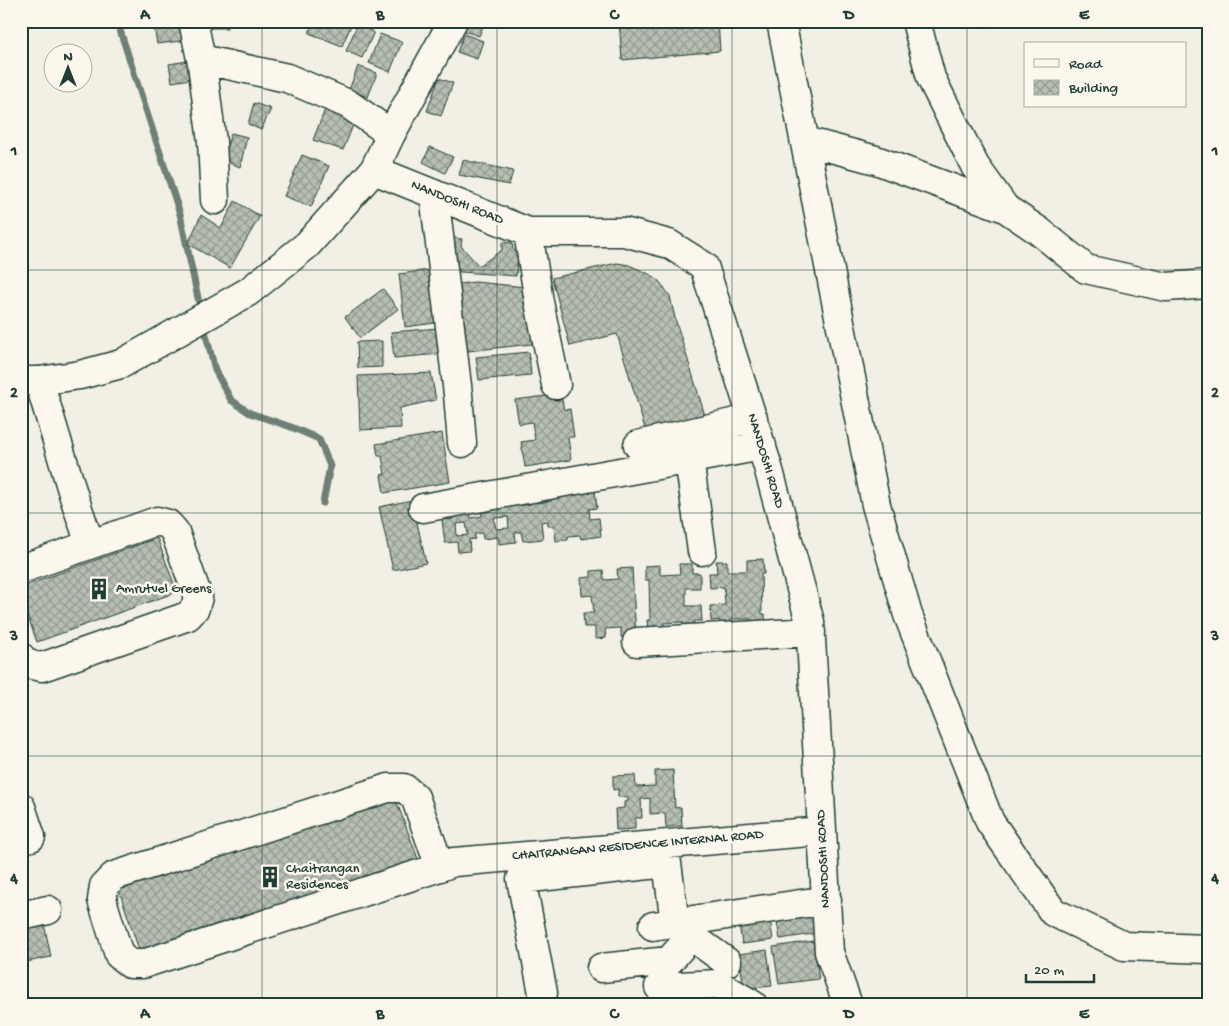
<svg xmlns="http://www.w3.org/2000/svg" width="1229" height="1026" viewBox="0 0 1229 1026" font-family="'Gochi Hand',sans-serif">
<style>
.lines{fill:none;stroke-linecap:round;stroke-linejoin:round}
.stream{stroke:#6e7f75;stroke-width:7}
.building{fill:url(#building-cross-hatch);stroke:#1f3d34;fill-rule:evenodd}
.minor-casing{stroke:#1f3d34;stroke-width:31}
.major-casing{stroke:#1f3d34;stroke-width:31}
.minor{stroke:#fbf7ec;stroke-width:28}
.major{stroke:#fbf7ec;stroke-width:28}
.grid{fill:none;stroke:#1f3d34;stroke-width:1;stroke-opacity:0.55}
.labels{text-anchor:middle;dominant-baseline:central;stroke-width:5;stroke-linejoin:round;paint-order:stroke}
.street-label{font-size:14px;fill:#1f3d34;stroke:#fbf7ec}
.poi-label{font-size:14px;fill:#1f3d34;stroke:#fbf7ec;text-anchor:start}
.neatline{fill:none;stroke:#1f3d34;stroke-width:2}
.grid-label{font-size:16px;text-anchor:middle;font-weight:bold;fill:#1f3d34}
</style>
<defs>
<pattern id="building-cross-hatch" width="8" height="8" patternUnits="userSpaceOnUse" patternTransform="scale(1.25)"><rect width="8" height="8" fill="#b7beb3"/><path d="M0 0l8 8M0 8l8-8" fill="none" stroke="#949c92"/></pattern>
</defs>
<rect width="100%" height="100%" fill="#f2f0e5"/>
<filter id="ink" filterUnits="userSpaceOnUse"><feTurbulence type="fractalNoise" baseFrequency=".02" numOctaves="2"/><feDisplacementMap in="SourceGraphic" scale="10" xChannelSelector="R" yChannelSelector="G"/><feConvolveMatrix kernelMatrix="1 2 1 2 8 2 1 2 1" color-interpolation-filters="sRGB"/></filter>
<g filter="url(#ink)">
<g class="lines">
<!-- stream -->
<path class="stream" d="M117,21l63,193 21,98
M203,323l12,47 16,30 19,13 41,14 28,12 11,27 -7,37"/>
</g>
<!-- building -->
<path class="building" d="M153,21h33l2,19 -31,4z
M203,21h24v7h-24z
M314,21h39l-11,25 -33,-13z
M468,21h17l-6,15 -15,-5z
M619,21h99l2,30 -98,9z
M985,21h20l1,1 -20,5z
M357,25l17,7 -12,26 -16,-7z
M380,34l22,8 -12,30 -21,-9z
M464,34l19,7 -6,18 -20,-7z
M194,60l3,18 -25,4 -3,-18z
M358,66l19,7 -9,24 -19,-7z
M439,78l14,5 -12,33 -14,-5z
M254,103l17,6 -10,21 -13,-6z
M326,107l30,11 -13,32 -30,-10z
M231,133l16,4 -7,30 -17,-7z
M430,147l23,10 -8,16 -22,-11z
M302,155l27,11 -18,41 -27,-11z
M463,160l50,11 -4,14 -50,-10z
M235,201l25,15 -30,52 -42,-24 13,-29 20,13z
M454,238l8,1 -1,7 18,20 23,-16v-8l10,1 1,6 5,5 -2,22 -69,-5z
M617,263l12,2 20,9 10,7 11,15 5,22 32,104 -59,17 -31,-105 -47,12 -18,-68z
M429,270l6,53 -30,4 -6,-53z
M475,282l51,5 15,56 -82,9 -8,-67z
M383,289l15,20 -38,29 -15,-21z
M439,328l2,26 -47,4 -3,-26z
M382,341v26l-24,1 -1,-26z
M529,352l2,23 -52,5 -3,-23z
M431,373l5,27 -36,8 1,20 -41,2 -2,-54z
M561,394l3,16 6,-1 4,28h-6l3,23 -46,7 -4,-25 14,-2 -3,-18 -13,2 -4,-24z
M442,433l8,49 -66,11 -3,-18 4,-1 -3,-18h-4l-2,-12z
M595,490l2,18 -8,1 1,10 9,-1 2,18 -20,3 -1,-4 -12,1v4l-12,1 -2,-15h-6v-5l-7,1 2,17 -20,2 -2,-9h-6l1,10 -17,2 -1,-7 -15,2 -1,-6 -7,1v5l-6,1 1,11 -12,1 -1,-10 -12,1 -3,-23 11,-1 -1,-10 18,4 1,5 11,-2 -1,-7 23,-10 1,8 26,-3 -1,-10 6,-1 1,10 14,-2 -1,-10zM508,517l1,11 -13,1 -2,-11zM466,523l2,12 -11,1 -1,-12z
M412,500l14,63 -33,7 -14,-63z
M157,538l20,54 -140,50 -16,-44v-11z
M763,559l1,15h-3l1,40h3l1,14 -15,1v-10h-20v10l-12,1v-10l-8,1 -1,-15 15,-1 -1,-18 -14,1 -1,-15h8l-1,-12h11v10h20v-11z
M679,564h13v9h8v15h-14v18h15l1,15h-8v11l-10,1 -1,-11 -19,1v11h-16l-1,-14h3l-1,-40h-4v-14l15,-1v10l20,-1z
M632,568l4,69h-15v-9l-16,1 1,9 -11,1v-12h-11l-1,-14h11l-2,-18 -10,1 -1,-18 10,-1v-6l12,-1 1,10 14,-1 -1,-10z
M673,770l2,38 6,-1 1,19 -16,1 -1,-14 -15,1v-16l-9,1 1,19h-7v11l-19,1 -1,-21 9,-1v-6l4,-1v-4h-10v-8l-5,1v-14l22,-1 1,12 19,-1v-15z
M396,800l24,64 -279,92 -22,-66z
M815,904l4,29 -39,6 -5,-29z
M769,912l4,28 -31,4 -4,-27z
M42,914l9,43 -30,6v-44z
M813,941l6,38 -40,5 -6,-37z
M767,950l5,36 -28,3 -5,-35z
M718,991l1,14h-33l-1,-9z"/>
<g class="lines">
<!-- minor casing -->
<g class="minor-casing">
<path id="minor" d="M193,21l8,38 86,19 61,26 43,30
M781,21l95,484 32,110 82,207 63,90 71,34 84,3
M916,21l15,57 44,88 30,42
M201,56l11,86 3,58
M805,141l71,19 129,48 34,23 47,38 80,18 42,-3
M374,170l154,62h96l45,12 35,22 64,201 42,155 19,330 19,53
M434,194l24,200 4,49
M528,232l11,70 17,83
M39,381l35,116 16,47
M638,445l115,-27
M689,459l13,92
M423,508l339,-62
M21,569l136,-48 11,3 7,8 23,65 -3,11 -7,8 -146,51 -11,-2 -9,-5 -1,-3
M637,642l174,-10
M21,807l10,30 -10,3
M440,867l-25,-70 -11,-9h-16l-274,88 -10,10 -2,14 17,55 11,9h13l297,-97 14,-5 368,-31
M21,916l27,-6
M653,926l174,-26
M601,968l68,-7 22,-25 36,26
M659,987l59,-3 35,21
M543,993l-22,-114 146,-16 8,60 16,13"/>
</g>
<!-- major casing -->
<g class="major-casing">
<path id="major" d="M21,381h18l41,-6 41,-11 127,-72 59,-47 67,-75 17,-36 62,-113"/>
</g>
<!-- minor -->
<use href="#minor" class="minor"/>
<!-- major -->
<use href="#major" class="major"/>
</g>
</g>
<!-- grid -->
<path class="grid" d="M262,21v984M497,21v984M732,21v984M967,21v984M21,270h1187M21,513h1187M21,756h1187"/>
<!-- icons -->
<defs>
<g id="building-bare" transform="scale(1.725)"><path d="M-4-6H4V6H1V3H-1V6H-4ZM-2.5-4.3h1.7v1.8h-1.7ZM.8-4.3h1.7v1.8H.8ZM-2.5-1h1.7V.8h-1.7ZM.8-1h1.7V.8H.8Z" fill="#1f3d34" stroke="#fbf7ec" stroke-width="2.5" paint-order="stroke"/></g>
</defs>
<g fill-rule="evenodd">
<use href="#building-bare" x="99" y="589"/>
<use href="#building-bare" x="270" y="877"/>
</g>
<g class="labels">
<!-- street labels -->
<g class="street-label">
<text transform="translate(457 203) rotate(22)">NANDOSHI ROAD</text>
<text transform="translate(765 461) rotate(73)">NANDOSHI ROAD</text>
<text transform="translate(638 846) rotate(-5)">CHAITRANGAN RESIDENCE INTERNAL ROAD</text>
<text transform="translate(824 859) rotate(-93)">NANDOSHI ROAD</text>
</g>
<!-- poi labels -->
<g class="poi-label">
<text x="116" y="589">Amrutvel Greens</text>
<text x="286" y="869">Chaitrangan<tspan x="286" dy="16">Residences</tspan></text>
</g>
</g>
<!-- margin -->
<rect width="1229" height="1026" fill="none" stroke="#fbf7ec" stroke-width="55"/>
<!-- legend -->
<rect x="1024" y="42" width="162" height="65" fill="#fbf7ec" stroke="#a3ada2"/>
<rect x="1034" y="59" width="25" height="8" fill="#fbf7ec" stroke="#a3ada2"/>
<text x="1069" y="68" font-size="15" fill="#1f3d34">Road</text>
<rect x="1034" y="80" width="25" height="15" fill="url(#building-cross-hatch)" stroke="#a3ada2"/>
<text x="1069" y="92" font-size="15" fill="#1f3d34">Building</text>
<!-- north arrow -->
<g transform="translate(68 68)"><circle r="24" fill="#fbf7ec" stroke="#a3ada2"/>
<path d="M0-4L9 19L0 12L-9 19Z" fill="#1f3d34"/>
<text y="-8" font-size="14" font-weight="bold" text-anchor="middle" fill="#1f3d34">N</text>
</g>
<!-- scale -->
<path d="M1026 974v8h68v-8" fill="none" stroke="#1f3d34" stroke-width="2.5"/>
<text x="1034" y="974" font-size="15" fill="#1f3d34" stroke="#fbf7ec" stroke-width="4" paint-order="stroke">20 m</text>
<rect x="28" y="28" width="1174" height="970" class="neatline"/>
<g class="grid-label">
<text x="145" y="19">A</text>
<text x="380" y="19">B</text>
<text x="614" y="19">C</text>
<text x="849" y="19">D</text>
<text x="1084" y="19">E</text>
<text x="14" y="155">1</text>
<text x="1215" y="155">1</text>
<text x="14" y="397">2</text>
<text x="1215" y="397">2</text>
<text x="14" y="640">3</text>
<text x="1215" y="640">3</text>
<text x="14" y="883">4</text>
<text x="1215" y="883">4</text>
<text x="145" y="1018">A</text>
<text x="380" y="1018">B</text>
<text x="614" y="1018">C</text>
<text x="849" y="1018">D</text>
<text x="1084" y="1018">E</text>
</g>
</svg>
